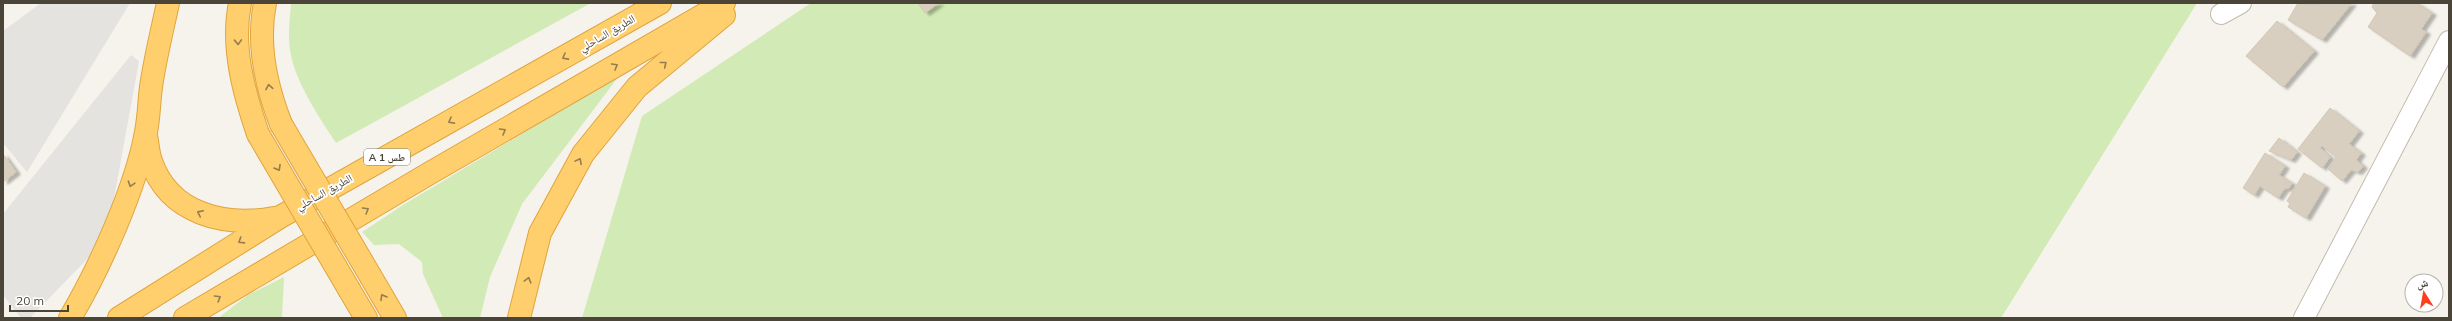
<svg xmlns="http://www.w3.org/2000/svg" width="2452" height="321" viewBox="0 0 2452 321" font-family="Mulish,'Noto Naskh Arabic',sans-serif">
<style>
.green{fill:#d2eab5}
.parking{fill:#e5e3e0}
.building{fill:#d8cfc1;stroke:#d3c7b4;filter:url(#shadow)}
.lines{fill:none;stroke-linecap:round;stroke-linejoin:round}
.minor-casing{stroke:#c2bbae;stroke-width:22}
.highway-casing{stroke:#e0a43c;stroke-width:24}
.minor{stroke:#fff;stroke-width:20}
.highway{stroke:#ffcf6e;stroke-width:22}
.highway-bridge-casing{stroke:#e0a43c;stroke-width:24;stroke-linecap:butt}
.highway-bridge{stroke:#ffcf6e;stroke-width:22}
.oneway{stroke:#937c4e}
.labels{text-anchor:middle;dominant-baseline:central;stroke-width:3.5;stroke-linejoin:round;paint-order:stroke}
.shield{fill:#fff;stroke:#817c74;stroke-width:1}
.shield-label{font-size:10px;font-weight:bold;fill:#4b4439}
.street-label{font-size:11px;fill:#4b4439;stroke:#fff}
</style>
<defs>
<filter id="shadow"><feDropShadow dx="4.5" dy="2.5" stdDeviation="1" flood-color="#0004"/></filter>
</defs>
<rect width="100%" height="100%" fill="#f6f3ec"/>
<!-- green -->
<path class="green" d="M291,3h300l-255,140c-15,-23 -40,-60 -45,-88 -4,-17 -1,-35 0,-52z
M811,3h1386l-196,315h-1419l60,-202z
M619,76l-97,128 -32,73 -10,41h-37l-20,-44 -1,-12 -23,-18 -25,1 -12,-13 41,-27z
M284,277l-2,41h-64l30,-23z"/>
<!-- parking -->
<path class="parking" d="M41,3h89l-103,169 -24,-29v-112z
M131,55l8,6 -26,143 -22,51 -61,63h-9l-18,-23v-81z"/>
<!-- building -->
<path class="building" d="M918,3h21l-14,10z
M2298,3l11,1 43,-1 -30,37 -34,-20z
M2374,3h43l15,10 -11,16 5,3 -16,24 -42,-29 9,-14 -5,-6z
M2277,21l37,30 -31,36 -37,-31z
M2330,108l29,23 -10,13 12,9 -5,7 7,6 -5,6 -7,-2 -9,11 -14,-12 8,-12 -14,-11 -2,2 10,9 -8,11 -24,-19z
M2279,138l18,14 -6,8 -22,-9z
M2265,153l20,13 -6,9 13,8 -3,5 -5,1 -6,9 -18,-12 -6,9 -11,-7z
M3,154l13,18 -13,10z
M2304,173l21,13 -19,32 -18,-11 2,-4 -3,-2z"/>
<g class="lines">
<!-- minor casing -->
<g class="minor-casing">
<path id="minor" d="M2221,14l20,-11
M2304,318l145,-277"/>
</g>
<!-- highway casing -->
<g class="highway-casing">
<path id="highway" d="M240,3c-9,44 4,90 18,131
M265,3c-8,40 1,83 16,121
M146,136c2,8 2,17 5,25 18,53 73,66 123,57
M371,277l24,41
M350,291l16,27
M70,318c29,-49 66,-130 76,-186 3,-15 3,-30 5,-45 4,-28 11,-56 17,-84
M119,318l161,-101 380,-214
M185,318l245,-145 294,-170
M519,318l21,-85 43,-79 54,-67 87,-72"/>
</g>
<!-- minor -->
<use href="#minor" class="minor"/>
<!-- highway -->
<use href="#highway" class="highway"/>
<!-- highway-bridge casing -->
<g class="highway-bridge-casing">
<path id="highway-bridge" d="M281,124l90,153
M258,134l92,157"/>
</g>
<!-- highway-bridge -->
<use href="#highway-bridge" class="highway-bridge"/>
</g>
<!-- one-way arrows -->
<defs><path id="oneway-chevron" d="M-2-3.5L2.5 0L-2 3.5" fill="none" stroke-width="1.6" stroke-linecap="round" stroke-linejoin="round"/></defs>
<g class="oneway">
<use href="#oneway-chevron" transform="translate(238 42) rotate(88)"/>
<use href="#oneway-chevron" transform="translate(565 57) rotate(151)"/>
<use href="#oneway-chevron" transform="translate(664 64) rotate(-39)"/>
<use href="#oneway-chevron" transform="translate(615 66) rotate(-30)"/>
<use href="#oneway-chevron" transform="translate(269 87) rotate(-101)"/>
<use href="#oneway-chevron" transform="translate(451 121) rotate(151)"/>
<use href="#oneway-chevron" transform="translate(503 131) rotate(-30)"/>
<use href="#oneway-chevron" transform="translate(579 161) rotate(-62)"/>
<use href="#oneway-chevron" transform="translate(278 168) rotate(60)"/>
<use href="#oneway-chevron" transform="translate(131 184) rotate(108)"/>
<use href="#oneway-chevron" transform="translate(366 210) rotate(-31)"/>
<use href="#oneway-chevron" transform="translate(200 213) rotate(-154)"/>
<use href="#oneway-chevron" transform="translate(241 241) rotate(148)"/>
<use href="#oneway-chevron" transform="translate(528 280) rotate(-75)"/>
<use href="#oneway-chevron" transform="translate(383 297) rotate(-120)"/>
<use href="#oneway-chevron" transform="translate(218 298) rotate(-31)"/>
</g>
<g class="labels">
<!-- shield labels -->
<rect class="shield" x="364" y="149" width="46" height="16" rx="3"/>
<g class="shield-label">
<text x="387" y="157">A 1 طس</text>
</g>
<!-- street labels -->
<g class="street-label">
<text transform="translate(607 33) rotate(-30)">الطريق الساحلي</text>
<text transform="translate(324 192) rotate(-29)">الطريق الساحلي</text>
</g>
</g>
<!-- border -->
<rect width="2452" height="321" fill="none" stroke="#4b4439" stroke-width="8"/>
<!-- north arrow -->
<g transform="translate(2424 293) rotate(349)"><circle r="19" fill="#ffffff" stroke="#b7b4b0"/>
<path d="M0-3L7 15L0 10L-7 15Z" fill="#fc3f1d"/>
<text y="-6" font-size="11" font-weight="bold" text-anchor="middle" fill="#4b4439">ش</text>
</g>
<!-- scale -->
<path d="M10 305v6h58v-6" fill="none" stroke="#4b4439" stroke-width="2"/>
<text x="16" y="305" font-size="12" fill="#4b4439" stroke="#ffffff" stroke-width="3" paint-order="stroke">20 m</text>
</svg>
